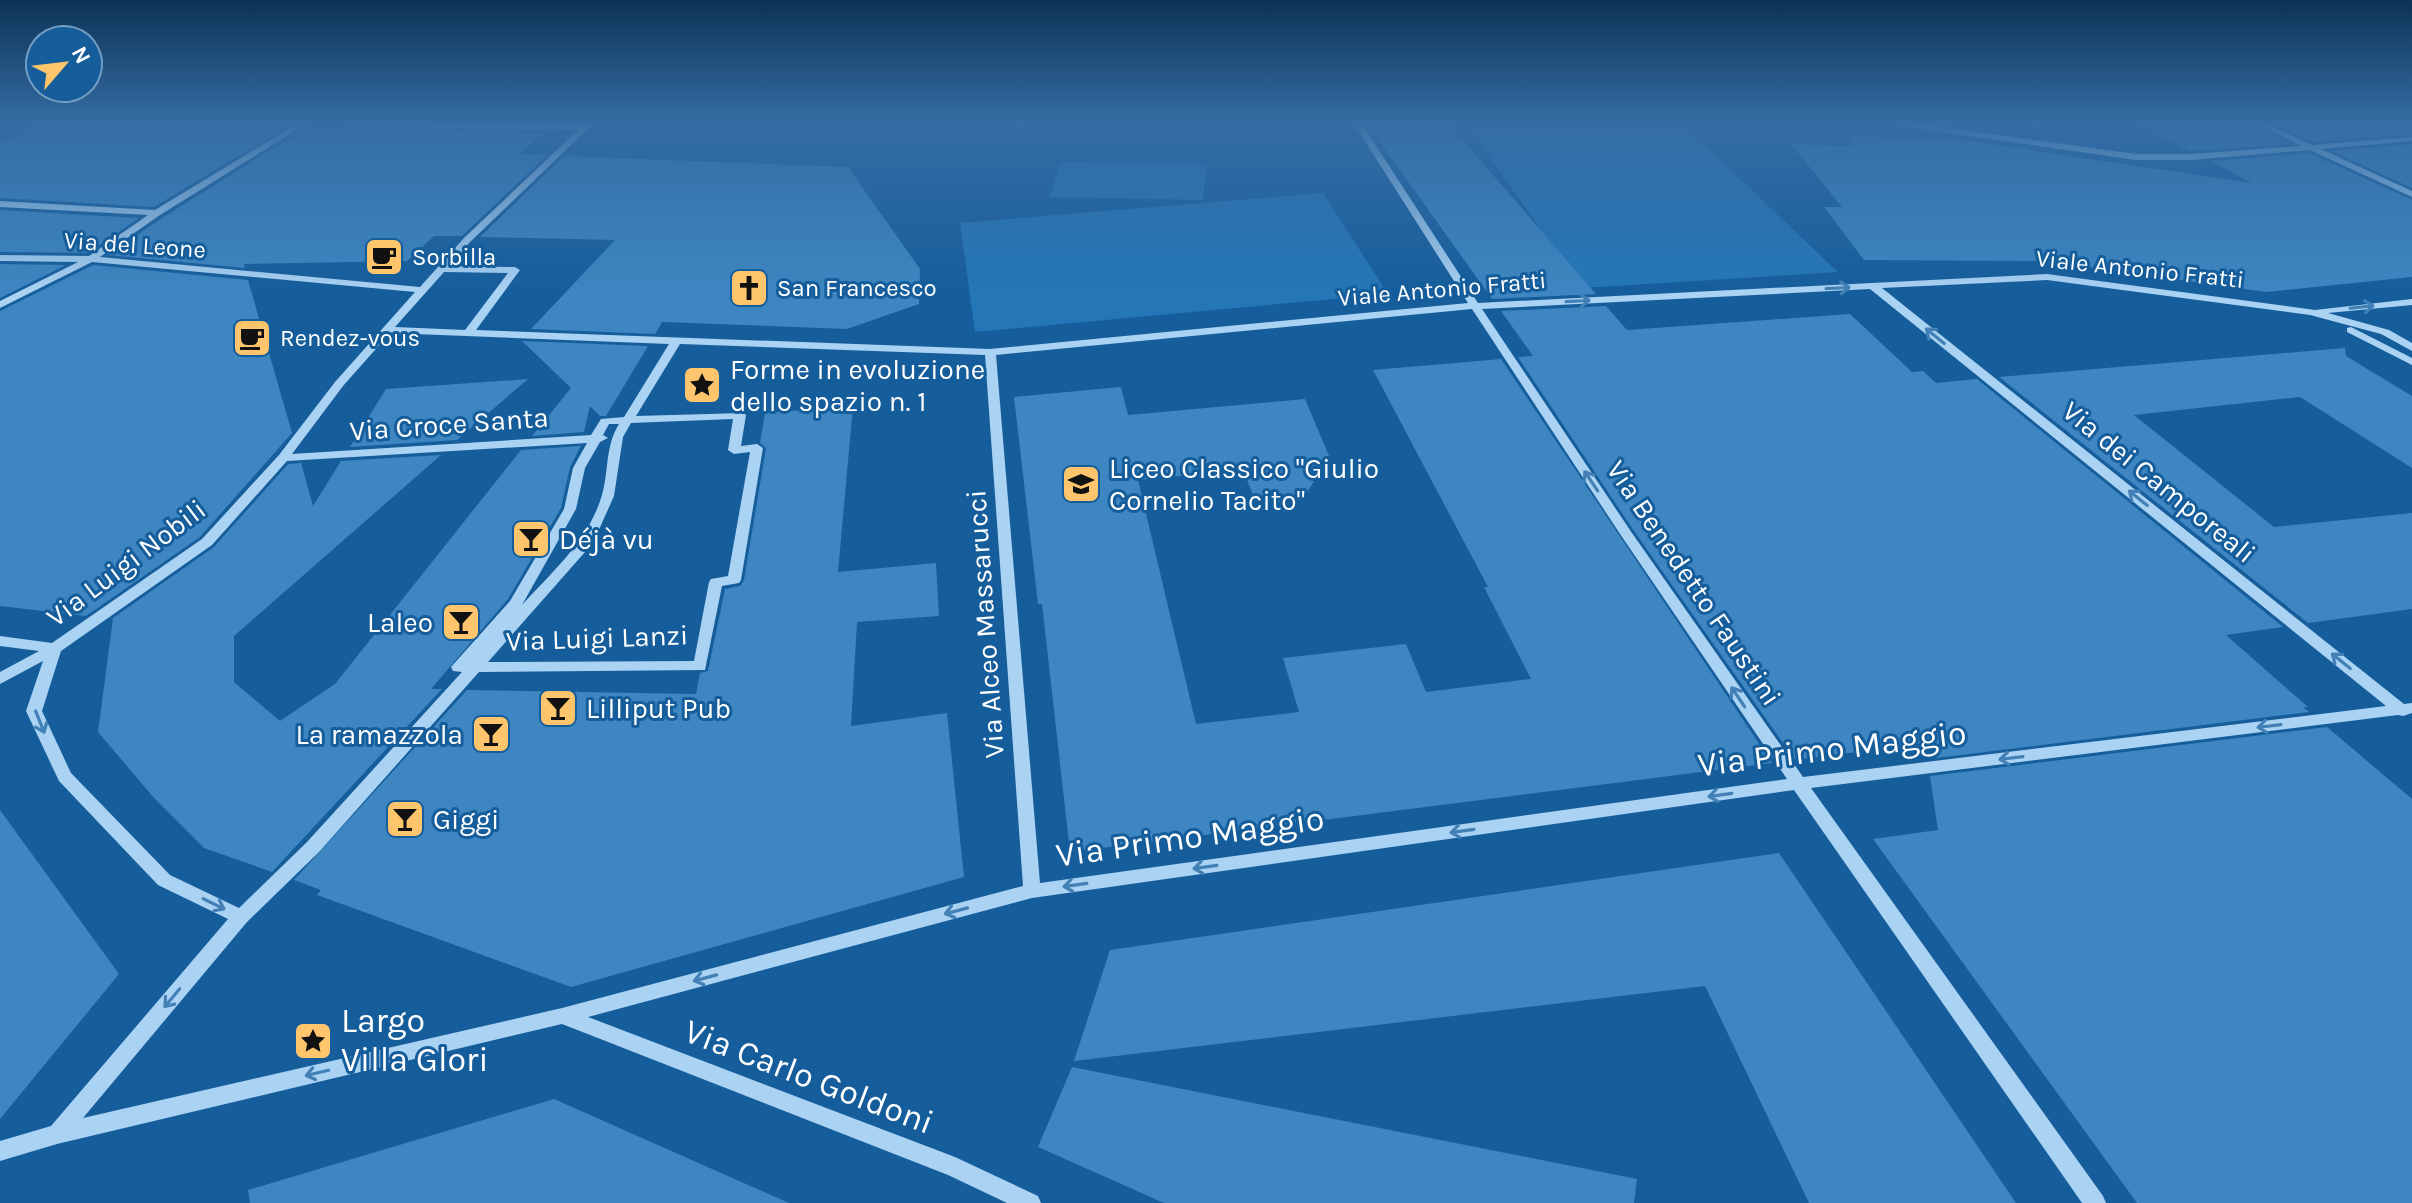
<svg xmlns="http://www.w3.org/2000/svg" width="2412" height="1203" viewBox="0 0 2412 1203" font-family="Karla,sans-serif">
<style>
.green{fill:#2476b7}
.building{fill:#3d86c1}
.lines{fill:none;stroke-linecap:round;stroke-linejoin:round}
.minor{fill:#aad2f3;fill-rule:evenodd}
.oneway{stroke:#4280b5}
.labels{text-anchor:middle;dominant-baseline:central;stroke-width:6;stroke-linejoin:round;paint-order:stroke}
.far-street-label{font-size:24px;fill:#fff;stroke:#155d9b}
.far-poi-label{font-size:24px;fill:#fff;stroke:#155d9b;text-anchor:start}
.poi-label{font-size:28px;fill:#fff;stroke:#155d9b;text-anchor:start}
.street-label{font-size:28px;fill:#fff;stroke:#155d9b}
.near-street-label{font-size:34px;fill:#fff;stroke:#155d9b}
.near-poi-label{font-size:34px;fill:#fff;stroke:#155d9b;text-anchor:start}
</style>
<rect width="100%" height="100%" fill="#155d9b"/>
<!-- green -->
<path class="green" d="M1469,128l218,1 151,143 -256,16z
M1061,162l146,3 -4,35 -153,-3z
M1323,193l65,101 -413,38 -15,-109z"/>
<!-- building -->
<path class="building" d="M39,124h136l111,3 -132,80 -154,-9v-55z
M1367,124h82l147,170 -104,5z
M2137,124h117l36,20 -100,7z
M2274,124h138v10l-99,8z
M306,128l237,5 -24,21 28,1 -85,81h-28l-27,25 -163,3 1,4 -137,-13 54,-37z
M1846,135l124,6 282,42 -42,-22 99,-8 103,47v77l-146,15 -219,-31 -183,-1 -40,-53h18l-51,-63 62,2z
M2412,144v44l-80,-37z
M564,156l284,11 72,102 -1,35 -72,25 -185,-7 -7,12 -124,-5 84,-89 -135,-3z
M0,210l139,8 -51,35 -88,-1z
M0,264l66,1 -66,33z
M93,265l155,15 44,153 -92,104 -114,79 -86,-10v-295z
M1606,306l21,24 223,-16 62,58 11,-1 13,12 41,-4 306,248 -57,8 82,72h-5l6,5 -381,47 -2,-16 -131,17 -161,-229 -116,-174 15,-1 -32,-45z
M522,341l126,5 -42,70h-6l-10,-10 -6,26 -52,4 39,-48z
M2345,348l1,8 66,40v72l-112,-71 -166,18 140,112 138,-14v96l-104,14 -309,-246z
M1501,359l271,404 -702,89 -28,-248h-4l-24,-207 107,-10 7,28 177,-16 24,57 -24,40 -25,6 -27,-7 -10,-25 -105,10 58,244 103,-12 -16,-54 123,-14 20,48 105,-13 -47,-92h4l-115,-217z
M528,379l-71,61 -107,7 36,-58z
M853,406l-15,166 98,-9 3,53 -82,6 -6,104 96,-13 17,164 -393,110 -254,-92 4,-5 -27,-10 173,-190 229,4 4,-21 8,-2 17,-82 15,-3 4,-6 22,-132 -6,-5 5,-30z
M581,446l-11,21 -9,41 -53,91 -77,90h11l-170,183 -68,-24 -50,-50 -56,-66 15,-114 101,-71 74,-83 13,-1 12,43 28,-45 100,-6 -207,181v46l46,39 55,-37 186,-234z
M2327,727l85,72v404h-275l-264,-364 65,-9 -8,-54z
M0,810l119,164 -119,145z
M1779,853l237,350h-207l-104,-217 -631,75 36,-111z
M1072,1067l565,112 -3,24h-470l-126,-56z
M554,1099l235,104h-539l-2,-13z"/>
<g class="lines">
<!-- minor -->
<path class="minor" d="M297,124h9l-146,91 -60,42 320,30 44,-49 114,-108 -227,-4 -4,-2h246l-123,118 -21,24 66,1 5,3 -44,60 514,19 478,-46 -114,-179h8l116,179 569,-29 268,36 97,-11v6l-84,8 61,17 23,13v8l-31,-17 -71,-19 -263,-35 -165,8 522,416 8,-1v10l-9,3 -5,-1 -587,73 292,408 3,7h-24l-288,-413 -762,108 -444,119 367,140 83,39 3,7h-34l-59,-28 -386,-151 -505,120 -57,17v-20l51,-15 177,-207 -70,-34 -99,-104 -33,-70 17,-50 -43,23v-12l39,-21 -39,-5v-10l52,7 150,-104 77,-84 56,-73 80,-90 -323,-30 -92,46v-7l78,-39 -78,-1v-6l89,1 59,-41 -148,-8v-6l155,9zM444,272l64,1 -43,57 -70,-3zM1870,289l516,417 -583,71 -171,-244 -150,-224zM1472,309l148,225 167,245 -747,104 -44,-528zM390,333l279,11 -45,73 -23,2 -10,16 -299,19 51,-68zM680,344l305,11 38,531 -461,122 -479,110 164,-196 72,-70 160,-180 226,-2 17,-84 17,-3 2,-3 22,-132 -6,-4 -16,2 5,-31 -2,-2 -108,3zM733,419l-5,31 6,4 16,-2 -22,124 -17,3 -2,3 -15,79 -206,1 105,-119 21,-47 9,-59 8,-14zM609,424h10c-14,22 -10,47 -17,71 -13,45 -50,77 -80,110l54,-96 9,-41 15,-26 8,-4 -5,-3zM587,443l-14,25 -9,41 -54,92 -59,66 2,4 9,1 -155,170 -68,66 -69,-33 -99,-102 -29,-62 19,-60 151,-106 75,-84z
M1897,124h21l218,30h55l110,-8 -44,-22h10l45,21 100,-8v4l-91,8 91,42v6l-102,-47 -119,10h-55l-235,-34z
M2351,327l61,31v7l-65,-33v-4z"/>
</g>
<!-- one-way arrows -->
<defs><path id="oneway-shaft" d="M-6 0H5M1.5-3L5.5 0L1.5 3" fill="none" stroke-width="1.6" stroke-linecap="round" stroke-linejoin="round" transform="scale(2)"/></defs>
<g class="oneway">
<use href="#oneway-shaft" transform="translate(1838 288) rotate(-3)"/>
<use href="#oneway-shaft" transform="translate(1578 301) rotate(-3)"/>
<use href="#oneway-shaft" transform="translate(2362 307) rotate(-6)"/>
<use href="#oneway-shaft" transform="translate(1935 336) rotate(-141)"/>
<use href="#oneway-shaft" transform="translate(1591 481) rotate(-124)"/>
<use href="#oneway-shaft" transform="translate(2138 498) rotate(-141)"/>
<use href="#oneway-shaft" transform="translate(2341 661) rotate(-141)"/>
<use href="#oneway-shaft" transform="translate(1738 697) rotate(-124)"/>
<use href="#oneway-shaft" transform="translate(40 722) rotate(68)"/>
<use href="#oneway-shaft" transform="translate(2269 726) rotate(173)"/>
<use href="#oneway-shaft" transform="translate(2011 758) rotate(173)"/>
<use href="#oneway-shaft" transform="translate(1720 795) rotate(172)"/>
<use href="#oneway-shaft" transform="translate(1462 831) rotate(172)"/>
<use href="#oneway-shaft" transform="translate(1205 867) rotate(172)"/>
<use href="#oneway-shaft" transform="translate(1075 885) rotate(172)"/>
<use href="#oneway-shaft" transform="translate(214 904) rotate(26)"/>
<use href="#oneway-shaft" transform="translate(956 911) rotate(165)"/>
<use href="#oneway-shaft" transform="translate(705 978) rotate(165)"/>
<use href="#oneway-shaft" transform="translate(172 998) rotate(130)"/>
<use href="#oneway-shaft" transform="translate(317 1073) rotate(167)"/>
</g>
<!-- sky -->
<linearGradient id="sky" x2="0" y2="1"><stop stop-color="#0c3355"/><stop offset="0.42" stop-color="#356da4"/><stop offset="1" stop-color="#356da4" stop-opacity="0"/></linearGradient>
<rect width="2412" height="292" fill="url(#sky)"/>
<!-- icons -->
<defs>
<g id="cafe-square" transform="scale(2)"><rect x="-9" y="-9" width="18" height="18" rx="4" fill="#ffc56c" stroke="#155d9b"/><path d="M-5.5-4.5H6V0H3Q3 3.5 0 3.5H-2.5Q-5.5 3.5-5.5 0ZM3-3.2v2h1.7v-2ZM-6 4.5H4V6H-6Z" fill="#111"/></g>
<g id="church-square" transform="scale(2)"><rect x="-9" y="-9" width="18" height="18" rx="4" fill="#ffc56c" stroke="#155d9b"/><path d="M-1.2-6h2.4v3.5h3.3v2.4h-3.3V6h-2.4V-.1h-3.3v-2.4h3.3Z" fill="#111"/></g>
<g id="sight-square" transform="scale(2)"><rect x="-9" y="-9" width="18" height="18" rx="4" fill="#ffc56c" stroke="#155d9b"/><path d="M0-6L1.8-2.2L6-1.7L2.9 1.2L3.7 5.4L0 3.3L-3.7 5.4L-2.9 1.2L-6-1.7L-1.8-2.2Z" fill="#111"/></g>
<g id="school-square" transform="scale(2)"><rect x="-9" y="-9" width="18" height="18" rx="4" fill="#ffc56c" stroke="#155d9b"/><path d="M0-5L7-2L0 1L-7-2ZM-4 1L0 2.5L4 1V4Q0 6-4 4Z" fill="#111"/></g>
<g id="bar-square" transform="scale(2)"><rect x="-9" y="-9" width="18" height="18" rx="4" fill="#ffc56c" stroke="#155d9b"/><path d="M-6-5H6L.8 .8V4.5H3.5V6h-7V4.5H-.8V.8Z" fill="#111"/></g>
</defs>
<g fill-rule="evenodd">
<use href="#cafe-square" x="384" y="257"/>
<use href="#church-square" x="749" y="288"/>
<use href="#cafe-square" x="252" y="338"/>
<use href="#sight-square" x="702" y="385"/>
<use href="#school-square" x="1081" y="484"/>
<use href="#bar-square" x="531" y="539"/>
<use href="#bar-square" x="461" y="622"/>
<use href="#bar-square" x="558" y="708"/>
<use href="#bar-square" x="491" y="734"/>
<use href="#bar-square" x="405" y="819"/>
<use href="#sight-square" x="313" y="1041"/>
</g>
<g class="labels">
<!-- far-street labels -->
<g class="far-street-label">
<text transform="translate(135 245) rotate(4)">Via del Leone</text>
<text transform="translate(2140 269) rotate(6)">Viale Antonio Fratti</text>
<text transform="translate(1442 289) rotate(-5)">Viale Antonio Fratti</text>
</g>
<!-- far-poi labels -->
<g class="far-poi-label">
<text x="412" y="257">Sorbilla</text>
<text x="777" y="288">San Francesco</text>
<text x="280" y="338">Rendez-vous</text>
</g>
<!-- poi labels -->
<g class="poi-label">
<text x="730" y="369">Forme in evoluzione<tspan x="730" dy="32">dello spazio n. 1</tspan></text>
<text x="1109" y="468">Liceo Classico "Giulio<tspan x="1109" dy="32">Cornelio Tacito"</tspan></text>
<text x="559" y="539">Déjà vu</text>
<text x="433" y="622" text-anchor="end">Laleo</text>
<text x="586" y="708">Lilliput Pub</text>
<text x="463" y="734" text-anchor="end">La ramazzola</text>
<text x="433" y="819">Giggi</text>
</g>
<!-- street labels -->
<g class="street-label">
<text transform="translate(449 424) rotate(-4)">Via Croce Santa</text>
<text transform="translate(2159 482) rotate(39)">Via dei Camporeali</text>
<text transform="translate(126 563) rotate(-37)">Via Luigi Nobili</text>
<text transform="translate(1694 583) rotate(56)">Via Benedetto Faustini</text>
<text transform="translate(985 624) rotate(-94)">Via Alceo Massarucci</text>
<text transform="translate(597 638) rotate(-2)">Via Luigi Lanzi</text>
</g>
<!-- near-street labels -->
<g class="near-street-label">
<text transform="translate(1832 749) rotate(-7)">Via Primo Maggio</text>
<text transform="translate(1190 837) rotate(-8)">Via Primo Maggio</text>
<text transform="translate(809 1077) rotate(21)">Via Carlo Goldoni</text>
</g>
<!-- near-poi labels -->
<g class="near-poi-label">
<text x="341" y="1021">Largo<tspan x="341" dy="39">Villa Glori</tspan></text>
</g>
</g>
<!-- north arrow -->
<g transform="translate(64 64) rotate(62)"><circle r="38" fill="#155d9b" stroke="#739ec3" stroke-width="2"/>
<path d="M0-6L14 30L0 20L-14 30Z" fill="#ffc56c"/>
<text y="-12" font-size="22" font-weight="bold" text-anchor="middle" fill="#ffffff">N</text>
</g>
</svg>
